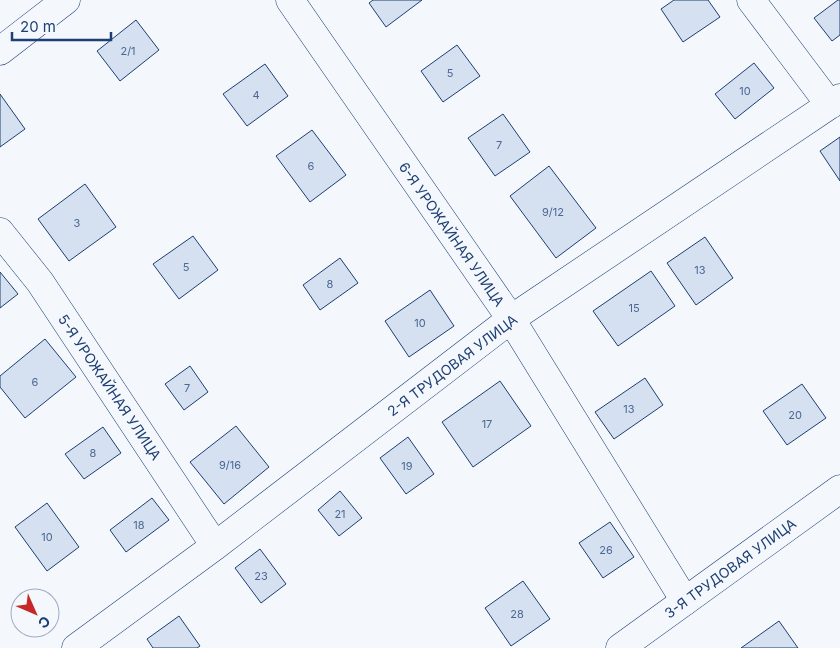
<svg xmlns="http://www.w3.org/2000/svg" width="840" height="648" viewBox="0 0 840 648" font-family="Inter,sans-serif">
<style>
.building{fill:#d5e0f0;stroke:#1d3f73}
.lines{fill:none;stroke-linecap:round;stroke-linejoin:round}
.street-casing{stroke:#1d3f73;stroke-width:29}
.secondary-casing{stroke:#1d3f73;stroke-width:29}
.street{stroke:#f4f7fb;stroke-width:28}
.secondary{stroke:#f4f7fb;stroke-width:28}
.labels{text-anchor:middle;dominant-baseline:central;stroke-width:4;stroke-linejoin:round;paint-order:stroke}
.number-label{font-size:11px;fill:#4b6792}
.street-label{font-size:14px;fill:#1d3f73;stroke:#f4f7fb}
</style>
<rect width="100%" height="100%" fill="#f4f7fb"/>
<!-- building -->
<path class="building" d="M373,0h49l-36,27 -17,-24z
M674,0h34l12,17 -37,25 -22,-33z
M838,0h2v35l-8,6 -18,-23z
M136,20l23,30 -39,31 -23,-30z
M457,45l23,31 -37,26 -22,-31z
M754,63l20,25 -39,31 -20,-25z
M265,64l23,32 -41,30 -24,-32z
M0,94l25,35 -25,18z
M503,114l27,38 -35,24 -27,-38z
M312,130l34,45 -36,27 -34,-46z
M840,137v44l-20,-30z
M549,166l47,62 -40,30 -46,-62z
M85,184l31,43 -47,34 -31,-42z
M193,236l25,34 -39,29 -26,-35z
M705,237l28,41 -37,27 -29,-42z
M340,258l18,25 -38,27 -17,-25z
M651,271l24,35 -57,40 -25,-35z
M0,272l18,22 -18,14z
M430,290l24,36 -45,31 -24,-36z
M45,339l31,38 -51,41 -25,-31v-11z
M190,366l18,26 -24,18 -19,-26z
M645,378l18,27 -49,34 -19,-27z
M500,381l31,45 -58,41 -31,-45z
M802,384l24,34 -39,27 -24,-34z
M236,426l33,41 -45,37 -34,-42z
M103,427l18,26 -37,26 -19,-25z
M408,437l26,37 -28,20 -26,-36z
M340,491l22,27 -23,18 -21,-26z
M152,498l17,22 -43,32 -16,-22z
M47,503l32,44 -32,24 -32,-44z
M610,522l24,35 -31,21 -24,-35z
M260,549l26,35 -25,19 -26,-35z
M523,581l27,38 -39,27 -26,-38z
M179,616l21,30 -3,2h-44l-6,-9z
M779,621l19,27h-57z"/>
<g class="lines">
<!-- street casing -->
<g class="street-casing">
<path id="street" d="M290,0l221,319 174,282
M751,0l79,105
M0,51l66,-51
M0,232l40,50 175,264
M76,648l139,-102 296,-227 329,-221"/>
</g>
<!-- secondary casing -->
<g class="secondary-casing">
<path id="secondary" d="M620,648l220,-159"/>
</g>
<!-- street -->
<use href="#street" class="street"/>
<!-- secondary -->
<use href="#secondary" class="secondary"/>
</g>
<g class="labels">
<!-- number labels -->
<g class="number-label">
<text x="128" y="51">2/1</text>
<text x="450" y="73">5</text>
<text x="745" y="91">10</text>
<text x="256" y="95">4</text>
<text x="499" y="145">7</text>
<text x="311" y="166">6</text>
<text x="553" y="212">9/12</text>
<text x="77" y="223">3</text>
<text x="186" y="267">5</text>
<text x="700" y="270">13</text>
<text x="330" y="284">8</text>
<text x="634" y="308">15</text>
<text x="420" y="323">10</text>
<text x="35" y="382">6</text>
<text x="187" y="388">7</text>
<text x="629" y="409">13</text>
<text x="795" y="415">20</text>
<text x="487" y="424">17</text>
<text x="93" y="453">8</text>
<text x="230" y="465">9/16</text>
<text x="407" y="466">19</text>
<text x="340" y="514">21</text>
<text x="139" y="525">18</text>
<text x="47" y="537">10</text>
<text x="606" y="550">26</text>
<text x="261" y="576">23</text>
<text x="517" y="614">28</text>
</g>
<!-- street labels -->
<g class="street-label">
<text transform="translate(452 234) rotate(55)">6-Я УРОЖАЙНАЯ УЛИЦА</text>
<text transform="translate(452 365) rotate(-37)">2-Я ТРУДОВАЯ УЛИЦА</text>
<text transform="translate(110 387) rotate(56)">5-Я УРОЖАЙНАЯ УЛИЦА</text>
<text transform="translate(730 568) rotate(-36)">3-Я ТРУДОВАЯ УЛИЦА</text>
</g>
</g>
<!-- north arrow -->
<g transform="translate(35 613) rotate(135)"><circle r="24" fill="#f4f7fb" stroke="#9eadc5"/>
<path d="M0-4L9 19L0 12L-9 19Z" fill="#c62828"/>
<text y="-8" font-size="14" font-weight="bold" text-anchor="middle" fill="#1d3f73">С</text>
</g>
<!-- scale -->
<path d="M12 32v8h99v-8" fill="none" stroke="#1d3f73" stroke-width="2.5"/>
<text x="20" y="32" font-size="15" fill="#1d3f73" stroke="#f4f7fb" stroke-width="4" paint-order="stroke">20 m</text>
</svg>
